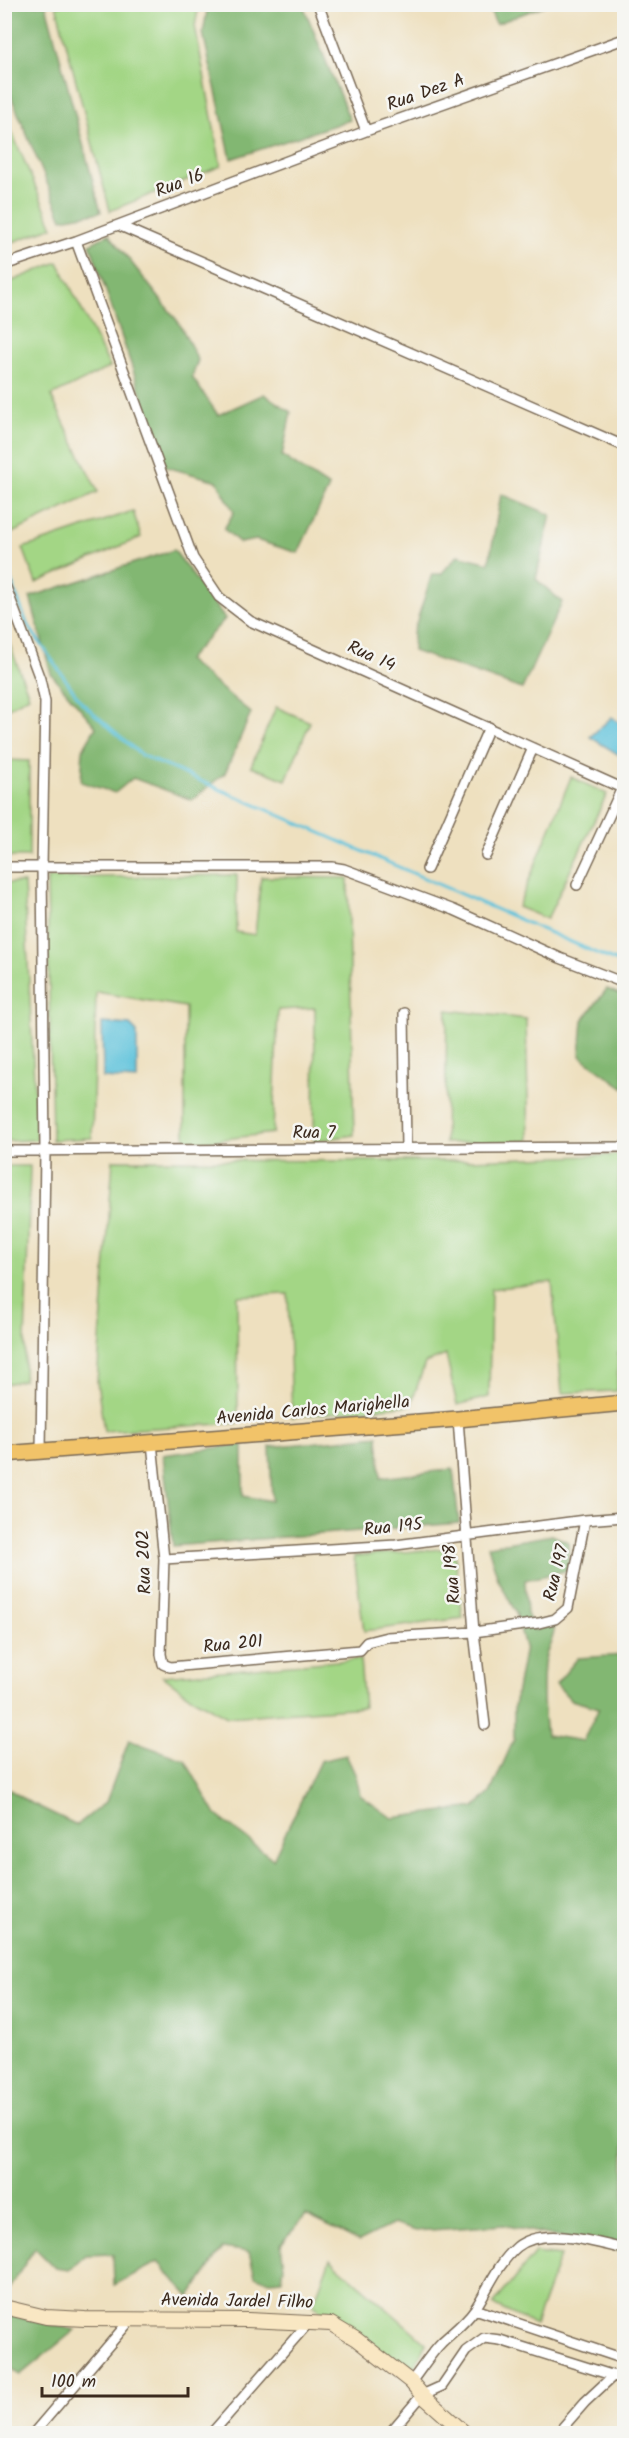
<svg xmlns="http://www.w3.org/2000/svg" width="629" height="2438" viewBox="0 0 629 2438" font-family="Kalam,sans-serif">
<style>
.green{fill:#a3d685;stroke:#6f8052;stroke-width:1.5}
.forest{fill:#82b772;stroke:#5e7048;stroke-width:1.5}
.water{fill:#5ec3dc;stroke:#4c767d;stroke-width:1.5}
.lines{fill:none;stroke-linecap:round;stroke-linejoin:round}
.stream{stroke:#5ec3dc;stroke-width:3}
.street-casing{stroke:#7a6a56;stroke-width:12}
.secondary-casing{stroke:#7a6a56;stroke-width:16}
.primary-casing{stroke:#7a6a56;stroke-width:18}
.street{stroke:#fff;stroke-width:9}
.secondary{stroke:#f9e7c3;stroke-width:14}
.primary{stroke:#f1c369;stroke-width:15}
.labels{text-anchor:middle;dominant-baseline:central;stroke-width:5;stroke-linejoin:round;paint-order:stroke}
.street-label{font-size:18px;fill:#3b2a1e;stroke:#f6f6f2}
</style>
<rect width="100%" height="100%" fill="#f6f6f2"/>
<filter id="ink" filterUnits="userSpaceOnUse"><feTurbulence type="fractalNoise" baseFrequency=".0167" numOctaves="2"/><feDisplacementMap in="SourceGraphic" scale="12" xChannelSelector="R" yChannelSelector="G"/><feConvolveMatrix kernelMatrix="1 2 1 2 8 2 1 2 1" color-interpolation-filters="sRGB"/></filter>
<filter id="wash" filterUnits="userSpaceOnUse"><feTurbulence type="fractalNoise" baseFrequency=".008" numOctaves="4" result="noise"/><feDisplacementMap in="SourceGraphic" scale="24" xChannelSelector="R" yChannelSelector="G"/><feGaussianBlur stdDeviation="1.35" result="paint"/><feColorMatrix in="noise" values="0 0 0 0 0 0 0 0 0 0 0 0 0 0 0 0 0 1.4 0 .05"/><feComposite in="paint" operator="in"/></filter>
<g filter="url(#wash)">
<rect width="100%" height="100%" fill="#eee0bf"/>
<!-- green -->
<path class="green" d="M56,5h143l-4,21 26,140 -111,45z
M4,114l49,113 -48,18h-1z
M58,262l52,105 -59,29 47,96 -88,42 -6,-14 1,-236z
M133,511l8,26 -105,46 -13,-35z
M5,632l24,64 -24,14h-1z
M276,707l34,15 -24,58 -35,-14z
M4,756l3,4 22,1v96h-24z
M571,777l36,17 -60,125 -29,-12z
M237,875l-1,57 19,3 6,-58 87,1 6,257 -40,6 1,-133 -37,2 -5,123 -88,11v-137l-89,-15 -4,146 -40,2 -5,-262z
M5,883h19l13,257 -32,1z
M447,1010l79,9 3,122 -84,2z
M620,1155l-2,39 6,1v159l-6,-1 -1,38 -55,2 -10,-111 -61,7 -2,108 -32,8 -11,-50 -21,8 -14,42 -119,12 -4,-123 -51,2 1,127 -134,8 -7,-49 16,-222 327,1z
M5,1166h25l-6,214 -19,4z
M454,1548l9,70 -99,13 -10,-75z
M360,1659l4,48 -137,10 -36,-20 -28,-21z
M535,2253l25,3 -25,69 -42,-20z
M330,2259l96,84 -15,31 -98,-69z"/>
<!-- forest -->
<path class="forest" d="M4,5h42l55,207 -39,7 -57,-137z
M208,5h95l47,115 -119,39 -28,-126z
M488,5h58l-50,19z
M109,234l70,89 19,37 -6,17 26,38 46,-21 27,18 -9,44 47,31 -31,66 -42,-13 -16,3 -16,-14 10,-17 -17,-31 -51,-14 -76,-223z
M501,494l50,21 -15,64 26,23 -40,87 -109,-38v-18l19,-59h9l17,-19 31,8z
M174,550l51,69 -38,41 64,53 -26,60 -33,27 -59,-22 -18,15 -34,-11 2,-33 13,-22 -45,-53 -21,-77z
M607,989l17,7v92l-44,-32 3,-36z
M378,1436l3,42 72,-9 6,54 -286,23 -10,-91 80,-11v52l29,5 -2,-54z
M552,1535l16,7 1,28 -44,10 2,34 8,17 18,-12c5,17 -7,28 -9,45 -2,24 -1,47 2,71l37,6 16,-33 -28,-8 -15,-16 22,-26 46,-3v597l-120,-27 -88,6 -23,-7 -34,17 -53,-26 -25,29 3,23 -2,13 -14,1 -13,-5 -6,-24 -26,-4 -33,49 -32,-35 -44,23 -1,-31 -27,1 -17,15 -14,-2 -20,-20 -27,42h-3l-1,-504 25,16 48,23 29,-23 23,-62 56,20 31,55 57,44 47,-98 26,-6 10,21 4,19 32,23 83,-11 15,-14 24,-54v-33l11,-59 -9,-34 -18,-34 -10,-33z
M5,2314l70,16 -55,45 -15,-12z"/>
<!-- water -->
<path class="water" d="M612,717l12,9v32l-34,-21z
M102,1023l28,2 7,7v48l-34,-2z"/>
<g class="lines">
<!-- stream -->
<path class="stream" d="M4,562l23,62 55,79 59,52 483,210"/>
</g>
</g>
<g filter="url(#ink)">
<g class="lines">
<!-- street casing -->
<g class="street-casing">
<path id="street" d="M318,4l48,127
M118,225l506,221
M76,241l117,317 26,39 31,24 374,168
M4,265l72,-24 290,-110 258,-92
M4,582l36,97 5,23 -3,166 3,283 -4,300
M486,855l47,-107
M4,867h328l12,2 110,41 106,48 64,25
M427,869l62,-142
M577,885l45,-97
M404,1013l2,136
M4,1151l620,-4
M458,1419l16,213 11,93
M152,1443l12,116 -3,95 2,10 7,3 190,-17 7,-8 20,-5 87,-5 65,-9 16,-4 13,-11 17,-88
M164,1559l232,-14 189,-25 39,-3
M475,2309l149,50
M411,2382c10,-13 20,-29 31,-40 12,-11 24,-20 33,-33 13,-20 23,-46 42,-62 26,-21 78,-5 107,2
M33,2434l99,-116
M211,2434l99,-113
M389,2434l33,-39 20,-9 24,-35 18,-13 16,2 124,39
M557,2434l28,-32 29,-27"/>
</g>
<!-- secondary casing -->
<g class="secondary-casing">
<path id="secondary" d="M4,2307l42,10 39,2 163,1 83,4 25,15 55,43 11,13 44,39"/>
</g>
<!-- primary casing -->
<g class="primary-casing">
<path id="primary" d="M4,1454l454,-35 166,-16"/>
</g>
<!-- street -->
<use href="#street" class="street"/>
<!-- secondary -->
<use href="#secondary" class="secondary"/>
<!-- primary -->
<use href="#primary" class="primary"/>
</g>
</g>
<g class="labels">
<!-- street labels -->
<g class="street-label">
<text transform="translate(426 93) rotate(-19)">Rua Dez A</text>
<text transform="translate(180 184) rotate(-21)">Rua 16</text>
<text transform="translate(371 657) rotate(24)">Rua 14</text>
<text x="314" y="1133">Rua 7</text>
<text transform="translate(313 1411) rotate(-5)">Avenida Carlos Marighella</text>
<text transform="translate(393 1528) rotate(-6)">Rua 195</text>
<text transform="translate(145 1562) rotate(-92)">Rua 202</text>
<text transform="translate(557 1573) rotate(-76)">Rua 197</text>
<text transform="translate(453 1574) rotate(-95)">Rua 198</text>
<text transform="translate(233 1645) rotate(-6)">Rua 201</text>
<text transform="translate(237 2302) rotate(1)">Avenida Jardel Filho</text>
</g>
</g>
<!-- margin -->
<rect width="629" height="2438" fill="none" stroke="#f6f6f2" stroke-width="24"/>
<!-- scale -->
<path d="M42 2387v9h146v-9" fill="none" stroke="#3b2a1e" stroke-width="3"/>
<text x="51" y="2387" font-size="18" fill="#3b2a1e" stroke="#f6f6f2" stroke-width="4.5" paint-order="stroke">100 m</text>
</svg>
